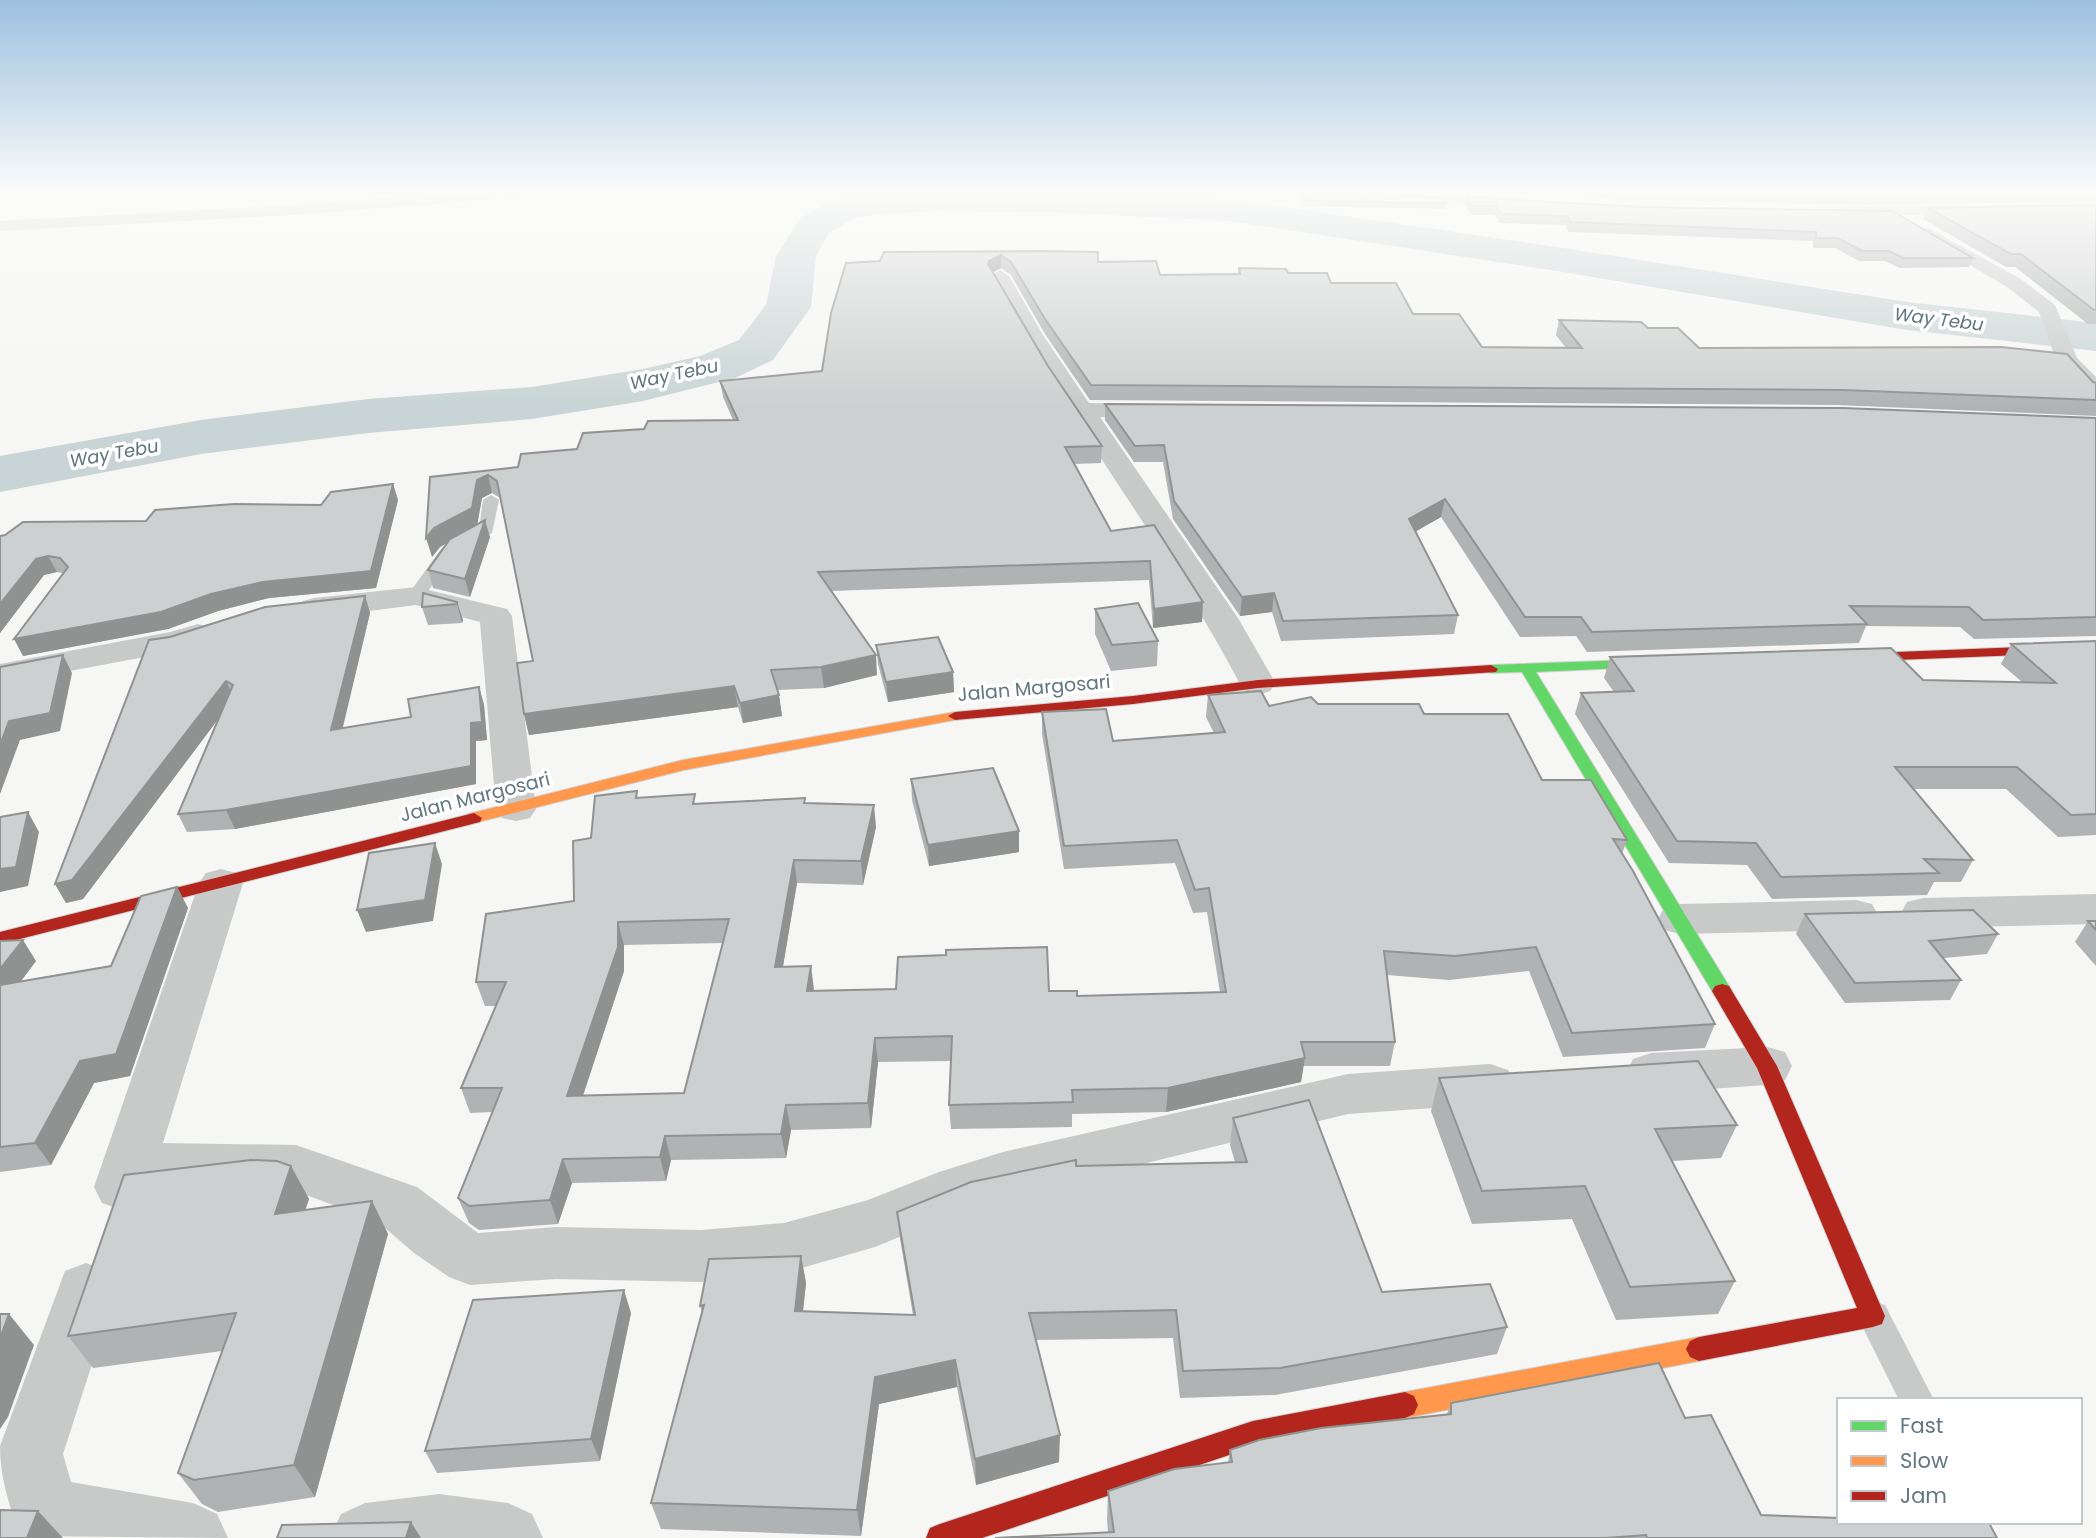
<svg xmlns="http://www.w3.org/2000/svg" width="2096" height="1538" viewBox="0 0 2096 1538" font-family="Poppins,sans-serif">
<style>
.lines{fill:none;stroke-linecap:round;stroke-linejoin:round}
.river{fill:#c8d4d5;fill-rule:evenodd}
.fast-casing{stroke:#d1d3d3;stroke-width:2}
.slow-casing{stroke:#d1d3d3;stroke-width:2}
.jam-casing{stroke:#d1d3d3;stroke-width:2}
.lane{fill:#c8caca;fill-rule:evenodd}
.street{fill:#c8caca;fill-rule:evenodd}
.fast{fill:#63d668;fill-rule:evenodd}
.slow{fill:#ff974d;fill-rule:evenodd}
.jam{fill:#b3261e;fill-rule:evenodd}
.wall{fill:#b0b3b3;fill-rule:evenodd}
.shaded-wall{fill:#909292}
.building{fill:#cdd0d0;stroke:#909292;stroke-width:2;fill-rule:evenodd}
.labels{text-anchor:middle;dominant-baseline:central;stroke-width:7;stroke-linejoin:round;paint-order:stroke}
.far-water-label{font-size:18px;font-style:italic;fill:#5c787b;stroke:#fff}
.street-label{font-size:19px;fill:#617880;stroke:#fff}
</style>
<rect width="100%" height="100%" fill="#f6f6f5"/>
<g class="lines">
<!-- river -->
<path class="river" d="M879,192h211l139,7 328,48 350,55 189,21v28l-189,-21 -350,-59 -328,-50 -181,-9 -111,-1 -57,3 -26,4 -25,15 -13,23 -5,51 -38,53 -38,18 -92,23 -111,18 -164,14 -167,21 -201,38v-36l201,-36 167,-21 164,-12 111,-18 57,-13 39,-16 27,-35 10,-49 24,-38 31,-18z"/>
<!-- fast casing -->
<g class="fast-casing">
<path id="fast" d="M1660,659l7,4 -2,3 -129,6 196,319 -3,5 -7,2 -7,-2 -193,-324 -31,1 -7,-4 7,-4z"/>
</g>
<!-- slow casing -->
<g class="slow-casing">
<path id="slow" d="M955,712l5,1 2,3 -2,3 -276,51 -210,53 -8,-5 2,-4 215,-54z
M1699,1337l9,4 4,8 -4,8 -9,4 -294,57 -9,-4 -4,-9 4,-9 9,-4z"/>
</g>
<!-- jam casing -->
<g class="jam-casing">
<path id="jam" d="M2096,644v8l-250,10 -7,-4 7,-4z
M1491,665l7,4 -2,3 -238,16 -125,16 -178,16 -7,-4 7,-4 178,-16 125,-16z
M474,813l8,5 -2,4 -480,122v-12z
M1722,984l7,2 48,80 108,250 -3,8 -9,3 -174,34 -9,-4 -4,-8 4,-8 9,-4 158,-29 -100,-240 -45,-77 3,-5z
M1405,1392l9,4 4,9 -4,9 -9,4 -152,29 -271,91h-56l4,-10 10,-4 313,-103z"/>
</g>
<!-- lane -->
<path class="lane" d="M491,495l8,5 -7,33 -39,22 -31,45h-12l-3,-4 34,-47 38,-21 4,-28z
M1873,1301l12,4 49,95h-35l-42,-84 4,-11z"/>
<!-- street -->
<path class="street" d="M462,192h73l-8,5 -236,18 -291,16v-10l291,-16z
M1358,192h83l77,5 8,5 -8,5 -152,-10z
M1844,206h135l8,5 -8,5 -141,-2 -2,-3 2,-3z
M1928,228l93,51 34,26 22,53 19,19v21l-8,-2 -32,-36 -17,-48 -32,-25 -85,-50 -3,-4 3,-4z
M1000,270l9,6 34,59 46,68 67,1 9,2 3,5 -3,5 -9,2 -56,-1 138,201 38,66 -6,7 -12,4 -12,-4 -6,-7c-74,-141 -175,-266 -249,-408z
M416,587l91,22 5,7 24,193 -6,9 -14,3 -14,-3 -6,-9 -16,-187 -64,-17 -102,13 -11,-3 -5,-7 5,-7 11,-3z
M198,624l12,3 5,7 -5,7 -33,10 -177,33v-20l170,-32z
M221,869l15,4 7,10 -80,260 133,2 121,42 61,46 78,-6 145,3 83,-7 84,-23 71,-28 64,-20 345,-78 142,-10 18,6 8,14 -8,14 -18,6 -142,10 -345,84 -31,9 -97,40 -91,26 -83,9 -145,-3 -86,6 -21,-8 -35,-24 -37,-32 -82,-30 -146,-3 -7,15 -20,7 -20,-7 -8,-16 105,-304 7,-10z
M2096,894v30l-173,4 -16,-4 -6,-11 6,-11 16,-4z
M1856,900l16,4 6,11 -6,11 -16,4 -176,4 -16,-4 -6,-11 6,-11 16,-4z
M1767,1047l18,5 7,14 -7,14 -18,5 -116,8 -18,-6 -7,-14 7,-14 18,-6z
M86,1263l21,8 9,19 -53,164 8,28 122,21 24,11 11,24 -207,-2c-12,-29 -21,-59 -21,-90l65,-175z
M439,1494l69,9 24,11 11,24h-213l11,-24 24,-11z"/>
<!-- fast -->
<use href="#fast" class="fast"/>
<!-- slow -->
<use href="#slow" class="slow"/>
<!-- jam -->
<use href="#jam" class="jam"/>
</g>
<!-- wall -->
<path class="wall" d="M1303,192l64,2 79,9 -1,6 -142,-3z
M1466,192h630v9l-228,4 -228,-5z
M1467,197l174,10 251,4 81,47 -4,9 -69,1 -15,-7h-26l-24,-13h-22v-7l-244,-9 -4,-7 -65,-2 -6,-8h-22l-7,-10z
M2096,205v119h-8l-73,-57h-9l-83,-48 5,-11z
M1038,251l60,11 62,13 78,-1 1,-6 49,5 43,10 82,31 69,33 84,1 -10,-13 3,-15 89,8 51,20 394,34 3,1v33l-259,-11 -747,-5 -45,-66 -34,-59 -10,-7 -8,4 55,94 54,80 -1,17 -27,1 37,67 43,-6 48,97 -49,6 -4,-48 -318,11 46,84 -53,13 -46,2 4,26 -39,7 -5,-16 -209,28 -5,-21 9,-53 -33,-163 -8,-5 -10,5 -5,26 13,13 -20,60 -37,-9 -5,-18 19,-28 -7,5 -8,10 -2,-80 88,-10 126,-38 89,-9 -10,-23 -3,-16 102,-10 58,-110z
M1105,404l991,14v218l-122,3 -14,-12 -94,-1 -7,17 -272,9 -11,-16 -56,1 -79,-120 -25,14 42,84 -4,19 -173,7 -9,-29 -32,4 -67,-97 -10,-57h-29l-29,-42z
M393,484l5,16 -22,88 -107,10 -51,13 -50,18 -145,27 40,-83 -6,-1 -13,3 -44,58v-97l146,-15 175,-16z
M365,596l5,17 -28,115 69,-11 68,-30 5,18 3,35 -11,1v43l-241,45 -48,3 -9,-18 41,-96 -136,181 -17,4 -11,-19 94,-244z
M457,602l6,18 -1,3 -34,2 -6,-18z
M1095,609l63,32 -1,25 -46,5 -16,-37z
M2096,641v194l-38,2 -52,-48h-93l60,71 -12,22h-27l-7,13 -155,4 -25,-34 -78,-2 -94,-149 6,-21 33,-1 -10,-14 6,-21 313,23 99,2 -21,-18 10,-20z
M876,645l77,27 1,20 -66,10 -10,-38z
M1208,695l61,11 49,-2 106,10 118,66 85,60 -5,14 93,170 -10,24 -142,9 -34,-86 -80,9 -62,-5 8,67 -5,24h-87l-2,16 -135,30 -94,2v13l-121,2 -2,-24 2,-44 -73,1 -7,66 -80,2 -5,28 -115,2 -5,21 -94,2 -14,41 -79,6 -10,-7 -11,-25 34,-86 -22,1 -9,-25 35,-82h-11l-9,-24 98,-81 17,-63 47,-41 59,6 108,-5v5l71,24 -13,58 -66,-2 -14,83 31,25h235l28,5 143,-4 -13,-80 -14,1 -18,-50 -111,6 -22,-135v-22l71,29 101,-8 -8,-16zM723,943l-39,150 -101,2 41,-124v-26z
M911,779l108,52v21l-90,14 -17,-66z
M177,887l11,21 -58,168 -36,7 -43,82 -51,7v-231l36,20 -15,20 90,-15z
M1805,914l193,20 -11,20 -43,4 17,22 -11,20 -105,3 -49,-69z
M2088,921h8v45l-21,-24z
M1439,1078l298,47 -16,33 -49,3 63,120 -17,33 -102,6 -44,-101 -100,5 -41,-113z
M1233,1118l149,174 125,35 -10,27 -222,41 -95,3 -7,-60 -137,2 23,122 -83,23 -19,-98 -78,17 -18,132 -200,-7 -10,-26 51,-190 -2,-7 101,-50 5,27 -3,28 110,4 -13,-76 -3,-27 179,-46 159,-4 -5,-17z
M291,1166l18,33 -4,11 67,-9 16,33 -73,263 -97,15 -16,-8 -24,-31 44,-122 -129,17 -25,-32z
M631,1313l-31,148 -163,12 -12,-22z
M1451,1403l234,15 76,97 236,23h-1002l113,-6 -1,-13 1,-28 120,-28 2,-13 217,-36z"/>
<!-- shaded-wall -->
<path class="shaded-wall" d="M1001,255v13l-11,6 -2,-10 1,-3z
M488,475l4,18 -10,5 -5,28 -37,21 -8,10 -6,-19 51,-58z
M393,484l5,16 -22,88 -107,10 -51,13 -50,18 -145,27 -9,-17z
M1445,499l-4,18 -35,20 3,-18z
M485,520l5,17 -20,60 -5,-18z
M48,556l9,16 -13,3 -44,58v-29l36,-45z
M1274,593l-2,19 -32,4 2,-19z
M365,596l5,17 -32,135 -7,-18z
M457,602l6,18 -1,3 -5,-19z
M1203,602l-1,20 -49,6 1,-19z
M63,655l9,18 -12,58 -40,9 -20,54v-49l9,-24z
M876,655l1,20 -53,13 -3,-21z
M953,672l1,20 -66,10 -2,-20z
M226,681l8,17 -151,201 -17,4 -11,-19z
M734,686l4,21 -209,28 -5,-21z
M479,687l5,18 3,35 -11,1v43l-241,45 -9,-19 245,-87z
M779,695l3,21 -39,7 -3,-20z
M874,805l2,22 -13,58 -2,-24z
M28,812l11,20 -11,54 -28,6v-23z
M1019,831v21l-90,14 -1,-21z
M435,843l7,21 -9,57 -67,11 -9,-22z
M794,860l3,23 -18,107 -4,-23z
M177,887l11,21 -58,168 -36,7 -43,82 -16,-22z
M618,922l6,23v26l-49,149 -8,-24z
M23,940l13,21 -36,48v-40z
M811,966l3,24 -4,25 -3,-24z
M875,1038l3,24 -7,66 -3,-25z
M1305,1058l-4,24 -135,30 2,-24z
M786,1105l5,25 -5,28 -5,-24z
M665,1136l6,24 -5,21 -6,-24z
M563,1159l9,24 -14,41 -8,-24z
M291,1166l18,33 -16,48 -18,-33z
M372,1201l16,33 -73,263 -21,-32z
M801,1256l5,27 -6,55 -5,-27z
M624,1290l7,23 -31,148 -9,-22z
M9,1314l25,31 -26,72 -8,12v-91z
M955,1360l2,27 -78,17 -18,132 -4,-26 18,-133z
M1060,1435l-1,27 -83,23 -1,-26z
M38,1511l25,27h-36z
M411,1522l10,16h-15z"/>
<!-- building -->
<path class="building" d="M1304,192h60l3,2 75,4 4,5 -142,-2z
M1823,192h113l-64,1z
M1467,197l174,10 251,4 81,47h-70l-14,-7h-27l-24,-13h-22v-6l-245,-10 -4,-6 -65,-2 -6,-8h-23z
M2096,205v105h-2l-73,-56h-10l-83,-46z
M1038,251l60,1v10l58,-1 4,14 80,-1 -1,-6 47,1 2,4h39l4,10h65l17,31h46l23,33 100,1 -23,-28 82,2 7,6h30l21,20 302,-1 66,7 26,28 3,1v17l-253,-10 -752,-5 -46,-66 -34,-57 -10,-7 -12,6 -1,3 60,102 54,80 -37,1 46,84 43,-6 49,77 -49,7 -4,-48 -332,11 58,83 -55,12 -50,3 8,25 -39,8 -6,-17 -210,28 -7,-51 16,-2 -36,-180 -9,-6 -11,5 -5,28 -38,20 -8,10 4,-61 88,-10 3,-13 56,-5 6,-16 61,-4 4,-8 90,-1 -18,-39 102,-10 9,-58 15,-50 34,-2 4,-9z
M1105,404l738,4 253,10v199l-113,3 -14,-13 -119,-1 17,18 -275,8 -11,-15h-56l-80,-118 -36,20 49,96 -175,6 -9,-28 -32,4 -68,-96 -10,-56 -29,1z
M393,484l-22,87 -108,11 -52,12 -50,18 -147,27 54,-72 -8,-9 -12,-2 -12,3 -36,45v-68l5,-1 18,-13 123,-1 9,-11 79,-6 87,1 10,-13z
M485,520l-20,59 -37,-9 22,-31z
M423,593l34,9v2l-35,3z
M365,596l-34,134 80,-13 -3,-18 71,-12 3,35 -11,1v43l-245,44 -48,4 55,-129 -7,-4 -154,199 -17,4 94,-244 21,-3 95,-30z
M1138,603l20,38 -46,4 -17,-36z
M938,637l15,35 -67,10 -10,-37z
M2096,641v173l-25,1 -54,-48h-122l78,93 -49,-1 15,14 -158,4 -25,-34 -79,-2 -96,-148 53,-2 -24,-34 281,-9 32,32 133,3 -45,-39z
M63,655l-13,58 -41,8 -9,24v-78z
M1261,691l8,15 42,-9 7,7h101l5,10h84l34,66h49l36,60 -14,-1 20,32 82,153 -143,9 -36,-86 -81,9 -71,-5 11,91h-94l4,16 -137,30 -96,2 1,12 -124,3 3,-69 -77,2 -7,65 -82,2 -5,29 -116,2 -5,21 -97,2 -13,41 -81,6 -11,-8 44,-110h-41l45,-106h-30l10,-68 88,-13 -1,-60 18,-3 4,-42 42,-5 -1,7 59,-4 -2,10 112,-6 -1,5 70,2 -13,56 -67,-1 -19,107 36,-1 -4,25 89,-2 2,-32 48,-2v-5l101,-3 2,44h28v5l149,-4 -17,-104 -14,2 -18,-50 -113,6 -22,-134 64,-3 7,32 112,-9 -17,-37zM729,919l-45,174 -117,3 51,-149v-25z
M993,768l26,63 -91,14 -17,-66z
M28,812l-12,55 -16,2v-52z
M435,843l-10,57 -68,10 12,-57z
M177,887l-61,167 -36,7 -45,82 -35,4v-162l111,-19 30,-70z
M1973,910l25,24 -69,7 32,39 -106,3 -50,-69z
M2088,921h8v9z
M23,940l-23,29v-28z
M1698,1061l39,64 -82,4 80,152 -105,6 -45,-101 -103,5 -43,-113z
M1309,1100l73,192 108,-8 17,43 -227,41 -97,3 -7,-61 -147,3 31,122 -85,24 -20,-99 -80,17 -18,133 -206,-7 53,-198 -4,1 9,-47 92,-3 -6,55 120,4 -18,-103 74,-30 105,-22v6l171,-4 -14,-44z
M251,1160l26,1 14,5 -16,48 97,-13 -78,264 -100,15 -16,-7 58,-160 -168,23 56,-161z
M624,1290l-33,149 -166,12 48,-151z
M0,1314h9l-9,24z
M1659,1363l26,55 26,-3 50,100 78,3v4l150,1 8,15h-350l-1,-3 -40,3h-611l119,-6 -6,-41 66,-22 58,-7 -2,-12 29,-10 62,-12 130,-14v-11z
M0,1510l38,1 -11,27h-27z
M411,1522l-5,16h-129l5,-13z"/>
<!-- sky -->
<linearGradient id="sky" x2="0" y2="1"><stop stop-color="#9bc1e0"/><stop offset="0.47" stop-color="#fbfbfa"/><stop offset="1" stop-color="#fbfbfa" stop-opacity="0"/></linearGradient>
<rect width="2096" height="408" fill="url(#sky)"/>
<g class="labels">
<!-- far-water labels -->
<g class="far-water-label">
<text transform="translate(1939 319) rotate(7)">Way Tebu</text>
<text transform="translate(674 374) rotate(-12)">Way Tebu</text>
<text transform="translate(114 453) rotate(-10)">Way Tebu</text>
</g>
<!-- street labels -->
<g class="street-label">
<text transform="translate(1034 688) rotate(-5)">Jalan Margosari</text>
<text transform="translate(475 797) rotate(-14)">Jalan Margosari</text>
</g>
</g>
<!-- legend -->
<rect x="1837" y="1398" width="245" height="126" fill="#ffffff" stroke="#c0c9cc" stroke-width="2"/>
<rect x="1851" y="1421" width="35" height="10" fill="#63d668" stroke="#c0c9cc" stroke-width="2"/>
<text x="1900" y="1433" font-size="21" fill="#617880">Fast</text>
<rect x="1851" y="1456" width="35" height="10" fill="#ff974d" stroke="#c0c9cc" stroke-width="2"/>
<text x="1900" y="1468" font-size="21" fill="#617880">Slow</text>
<rect x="1851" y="1491" width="35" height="10" fill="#b3261e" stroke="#c0c9cc" stroke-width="2"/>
<text x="1900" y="1503" font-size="21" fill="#617880">Jam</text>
</svg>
